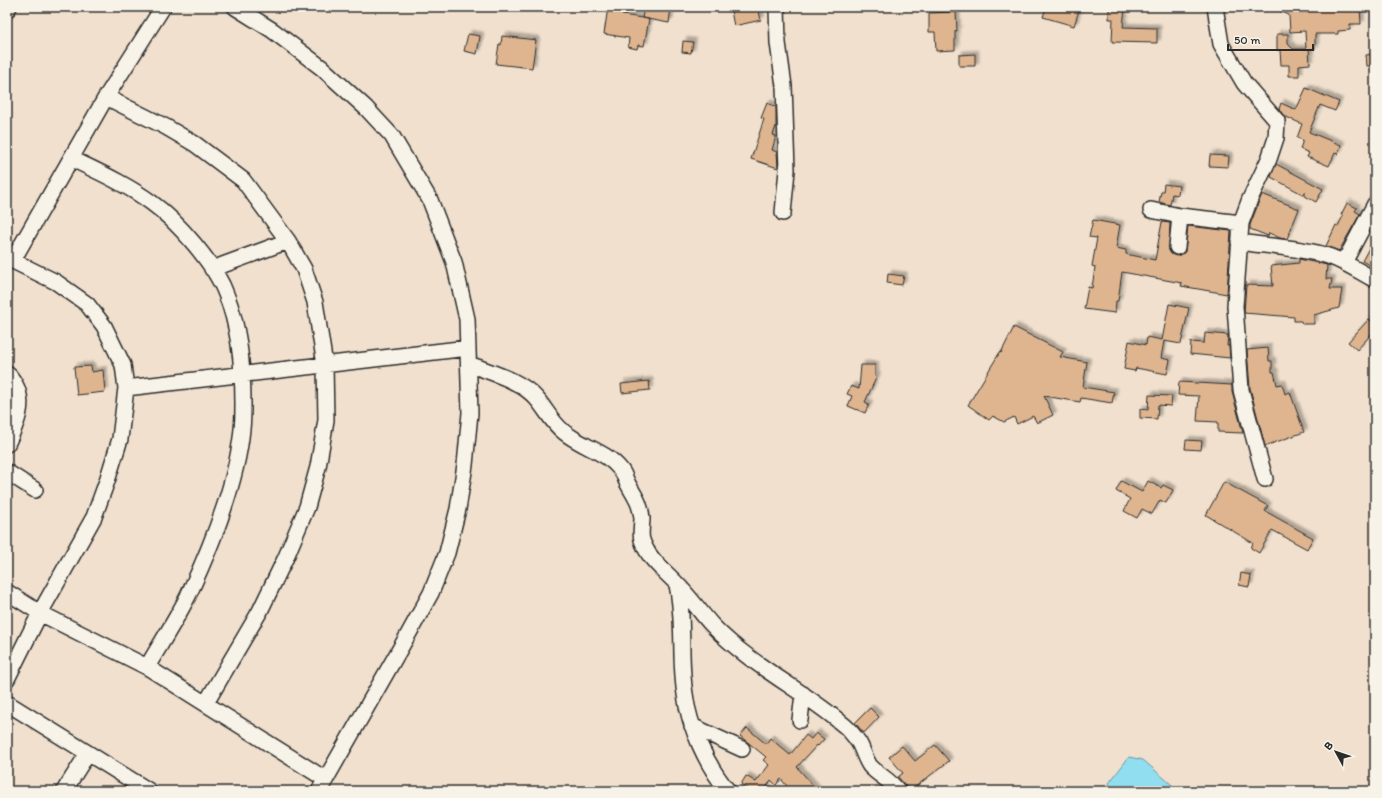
<svg xmlns="http://www.w3.org/2000/svg" width="1382" height="798" viewBox="0 0 1382 798" font-family="Itim,sans-serif">
<style>
.water{fill:#92def1;stroke:#6996a2}
.building{fill:#dfb58f;stroke:#2b2b2b;filter:url(#shadow)}
.lines{fill:none;stroke-linecap:round;stroke-linejoin:round}
.minor-casing{stroke:#2b2b2b;stroke-width:18}
.minor{stroke:#f7f3e8;stroke-width:15}
</style>
<defs>
<filter id="shadow"><feDropShadow dx="3.5" dy="-3.5" stdDeviation="1" flood-color="#0004"/></filter>
</defs>
<rect width="100%" height="100%" fill="#f0e0cd"/>
<filter id="ink" filterUnits="userSpaceOnUse"><feTurbulence type="fractalNoise" baseFrequency=".025" numOctaves="2"/><feDisplacementMap in="SourceGraphic" scale="8" xChannelSelector="R" yChannelSelector="G"/><feConvolveMatrix kernelMatrix="1 2 1 2 8 2 1 2 1" color-interpolation-filters="sRGB"/></filter>
<g filter="url(#ink)">
<!-- water -->
<path class="water" d="M1129,757l14,3 36,31h-66l-4,-8z"/>
<!-- building -->
<path class="building" d="M608,7l15,2 -1,6 27,4 -5,27 -6,-1 -1,4 -9,-2 1,-9 -25,-4z
M644,7h27l-2,16 -27,-5z
M746,7h12l3,13 -27,6 -3,-15z
M1046,7h34l-6,19 -31,-9z
M1109,7h16l-2,20 34,1v15l-45,-1 1,-23h-4z
M1270,7h90l1,17h-11v6l-12,1v3h-23v15h-6l1,15 -11,1v11h-10v-11h-8l-1,-15h-3v-16h11v10l5,5h13l-1,-18 -15,1 -1,-17z
M956,12l1,19h-2v19l-19,1 -1,-19h-6v-19z
M468,34l12,2 -3,18 -13,-3z
M502,36l34,4 -4,28 -36,-4 3,-20 2,1z
M683,41l10,1 -2,11 -9,-1z
M975,54v12h-16v-11z
M1375,54v12h-8l-1,-11z
M1306,88l33,14 -4,9 -15,-6 -11,27 32,13 -3,9 -3,-1 -6,13 -22,-9 2,-4 -9,-4 3,-9 -6,-2 5,-14 -18,-8 -5,-7 2,-6 15,7z
M767,103l9,4v19l-3,9 3,1 -4,14 5,2 1,16 -27,-9 13,-40 -3,-1z
M1210,155l19,1 -1,11 -19,-1z
M1276,164l47,25 -7,13 -11,-6v-4l-1,3 -33,-18z
M1164,184l15,2 -1,9 -6,-1 -2,11 -11,-3 2,-10h2z
M1262,194l37,15 -12,30 -7,-1 -11,-5 -1,3 -18,-7v-4z
M1347,203l10,5 -2,3 5,3 -21,37 -13,-5 10,-21 2,1 5,-10 -2,-1z
M1093,220l27,5 -4,23 10,2v4l29,6 7,-38 8,1 -1,27 2,4 5,2 4,-1 5,-3 3,-26 43,5 -4,63 -46,-8 1,-3 -60,-11 -4,29h-2l-1,12 -31,-4 4,-22 4,1 3,-21 -3,-1 5,-28 -8,-1z
M1375,237v31l-13,-7z
M1299,259l28,6 -1,14h6l-2,10h12l-3,19 -25,7v9h-12l-1,-3h-7v-4l-50,-4 2,-28 27,1 -2,-20 28,-3z
M888,274l16,2 -2,9 -15,-2z
M1169,304l20,4 -8,36 -17,-3 -3,17 9,2 -3,14 -31,-6 -1,3 -11,-2 5,-28 17,4 1,-8 15,3z
M1369,319l6,6v5l-18,20 -9,-8z
M1014,327l49,25 -3,5 27,5 -4,25 31,5 -2,11 -31,-5 -1,4 -36,-6 9,19 -16,8 -4,-7 -16,8 -3,-7 -10,5 -11,-6 -4,4 -21,-15 32,-53 1,1z
M1205,333l23,2 -1,11h2l1,12 -40,-4 1,-12 13,1z
M1268,348l1,13h3v11h2l3,13 5,-1 3,10 5,-2 14,40 -39,14 -15,-58 -3,-38z
M861,365h14v11h2l-12,26 4,2 -4,9 -17,-7 4,-10 -5,-2 4,-8 8,3z
M91,366l1,6 11,-2 2,22 -28,3 -3,-28z
M649,381l1,9 -28,3 -1,-9z
M1179,382l53,3v7l11,41 -25,-1v-10l-21,-1 2,-25 -21,-1z
M1149,395l23,1 -1,10 -13,-1 -1,14 -17,-1v-9l8,1z
M1186,440l16,1 -1,9 -16,-1z
M1121,481l21,11 6,-11 13,7 2,-3 10,5 -7,13 -6,-3 -8,14 -10,-5 -5,9 -13,-7 6,-12 -14,-8z
M1224,482l44,24 -3,5 48,27 -6,11 -35,-19 -13,23 -8,-5 2,-5 -47,-28z
M1241,573l10,2 -2,12 -10,-2z
M870,708l9,9 -15,16 -9,-10z
M747,728l19,16 4,-6 20,17 16,-20 5,4 5,-6 8,6 -6,7 -1,-1 -20,22 21,24h-27l-10,-12 -5,6 -5,-5 -5,8 4,3h-22l1,-1 -8,-6 5,-8 10,6 13,-17 -6,-5 3,-3 -26,-21z
M935,745l14,16 -39,30 -12,-14 5,-4 -14,-16 13,-11 13,15z"/>
<g class="lines">
<!-- minor casing -->
<g class="minor-casing">
<path id="minor" d="M235,7l37,23 50,38 44,40 26,28 38,64 24,62 13,57 3,94 -5,52 -7,44 -11,44 -16,40 -22,40 -90,158
M777,7l1,36 6,43 3,84 -4,43
M1215,7l6,37 23,39 33,38 -1,17 -7,21 -19,40 -9,24 -6,83 6,84 24,89
M7,10l2,-3
M106,97l60,30 29,17 48,36 45,61 16,28 11,33 10,63 1,55 -8,47 -11,40 -21,50 -26,54 -54,92
M72,159c27,13 56,26 80,44 25,18 63,61 74,91 14,35 17,73 17,110 0,8 0,17 -1,25 -5,53 -31,118 -54,167 -12,24 -27,47 -41,71
M1151,210l29,6 61,7
M1239,242c27,4 67,6 92,15 16,6 29,15 44,23
M1177,247l3,-31
M7,258l49,24 31,22 17,22 19,39 3,23 -6,51 -13,42 -13,36 -54,96 -33,66
M13,260l93,-163 57,-90
M1341,261l7,-6 27,-51
M212,269l76,-28
M469,364c23,9 51,16 67,34 10,11 16,25 28,34 18,15 42,19 57,38 3,3 4,9 7,14 7,13 12,18 14,34 0,7 -2,16 0,22 6,19 22,30 35,44 13,13 23,28 35,41 37,39 87,63 128,97 8,6 14,13 19,21 4,7 6,16 11,23 8,9 20,14 28,25
M7,374c4,2 5,6 8,10 11,20 1,41 -8,60
M126,388l342,-40
M7,472l28,18
M677,585c8,36 2,73 8,109 4,33 22,72 43,97
M7,592l33,21 107,54 178,112
M7,703l142,88
M800,720l3,-26
M692,726l50,23
M64,791l24,-38"/>
</g>
<!-- minor -->
<use href="#minor" class="minor"/>
</g>
</g>
<!-- margin -->
<rect width="1382" height="798" fill="none" stroke="#f7f3e8" stroke-width="24"/>
<rect x="12" y="12" width="1358" height="774" fill="none" stroke="#2b2b2b" stroke-width="1.5" filter="url(#ink)"/>
<!-- north arrow -->
<g transform="translate(1336 752) rotate(310)" stroke="#f7f3e8" stroke-width="3" paint-order="stroke">
<path d="M0-3L7 15L0 10L-7 15Z" fill="#2b2b2b"/>
<text y="-6" font-size="11" font-weight="bold" text-anchor="middle" fill="#2b2b2b">B</text>
</g>
<!-- scale -->
<path d="M1228 44v6h85v-6" fill="none" stroke="#2b2b2b" stroke-width="2"/>
<text x="1234" y="44" font-size="12" fill="#2b2b2b" stroke="#f7f3e8" stroke-width="3" paint-order="stroke">50 m</text>
</svg>
